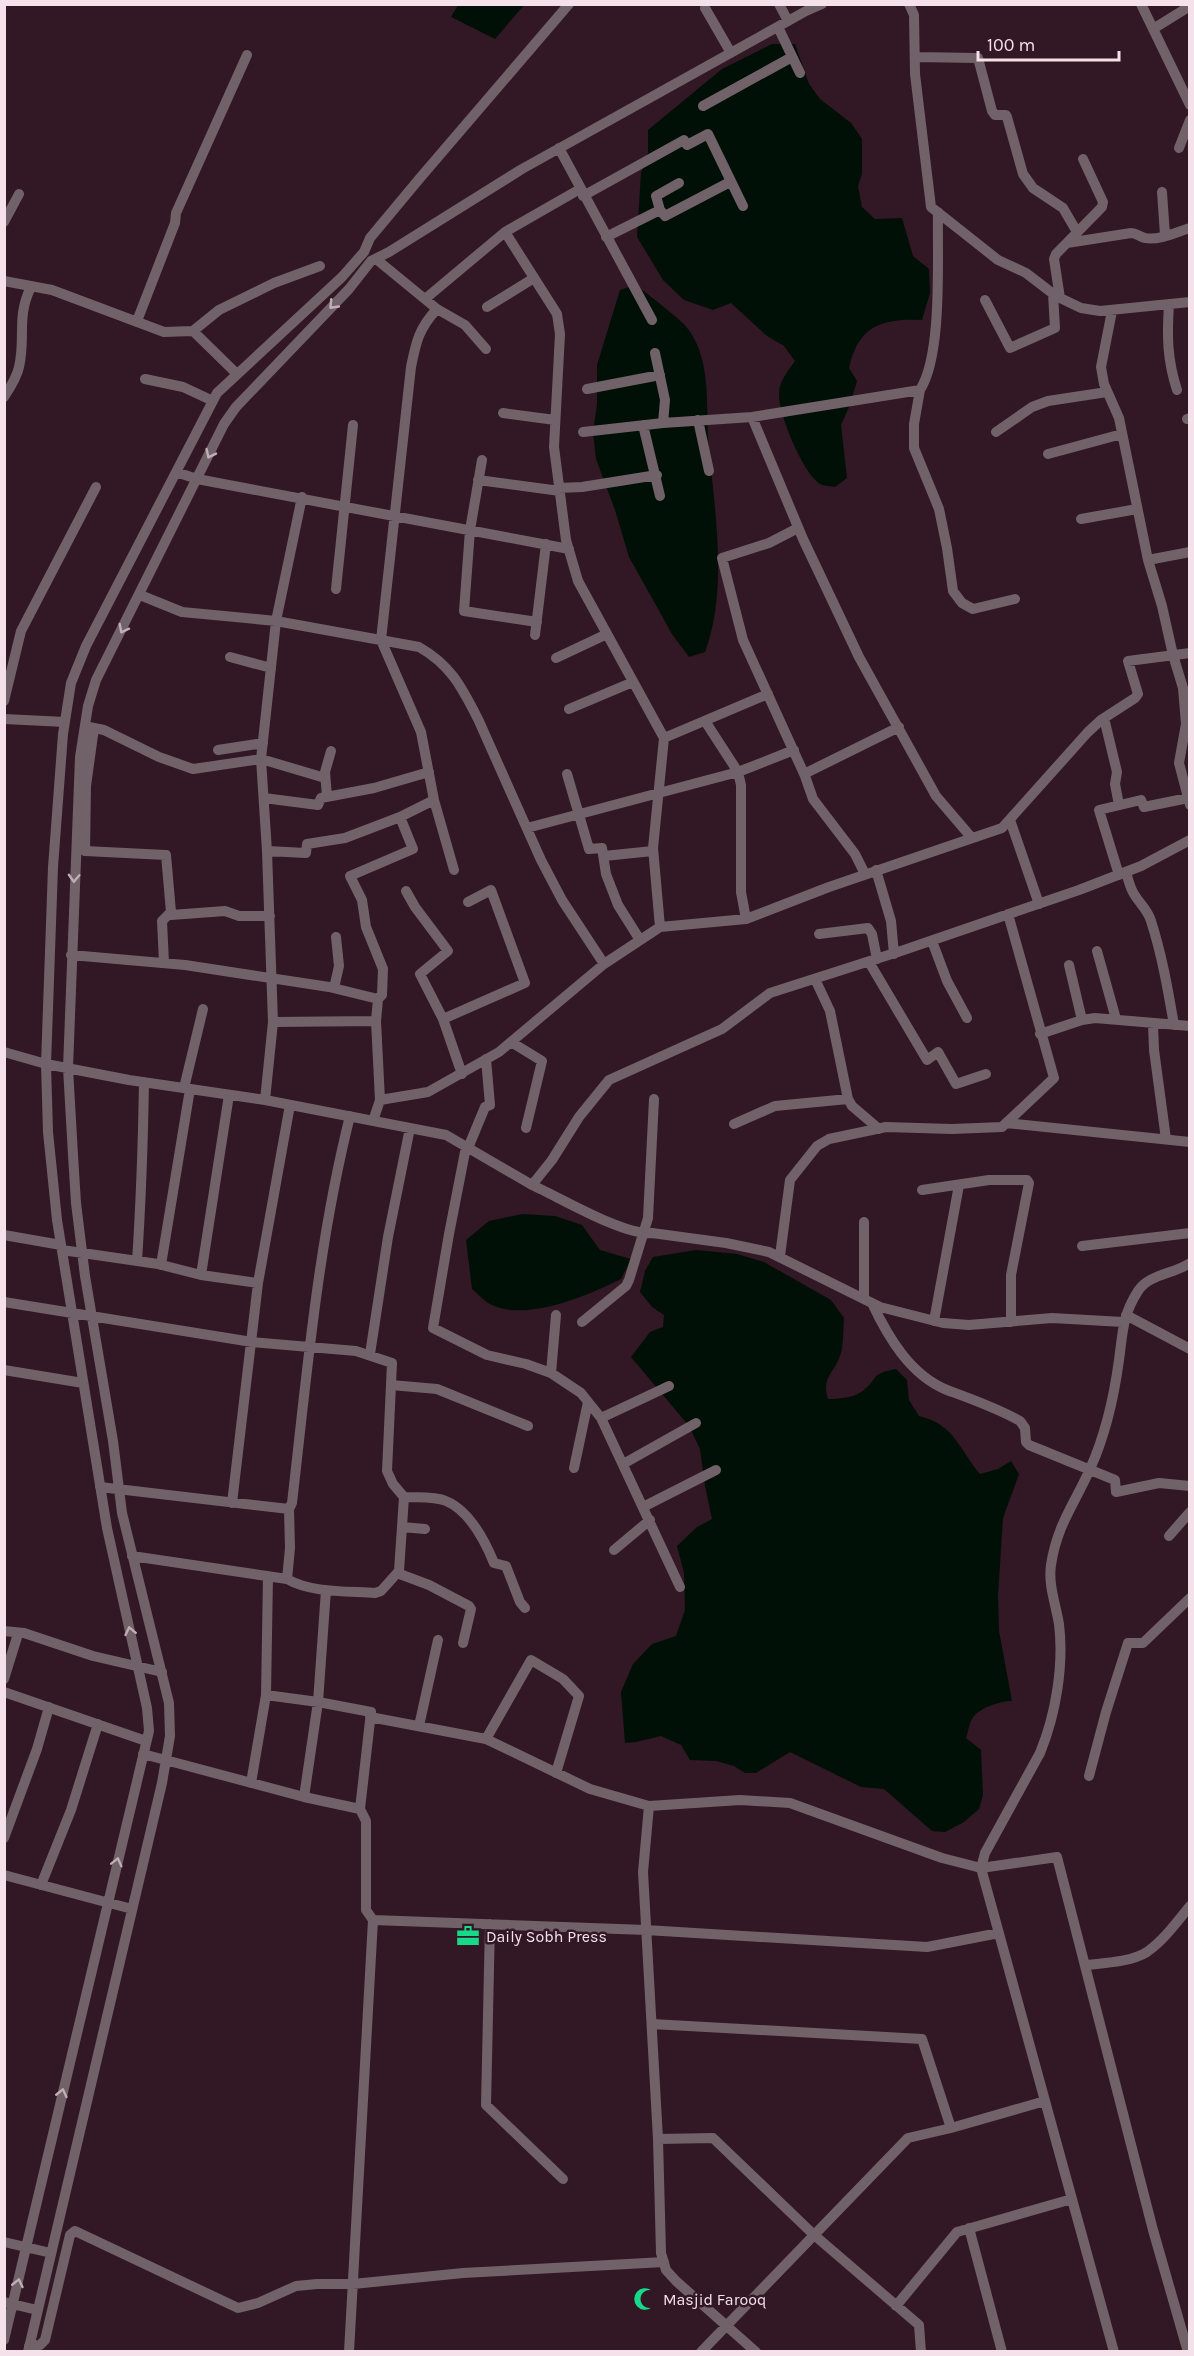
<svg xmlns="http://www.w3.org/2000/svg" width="1194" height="2356" viewBox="0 0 1194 2356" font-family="Karla,sans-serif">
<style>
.water{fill:#011006}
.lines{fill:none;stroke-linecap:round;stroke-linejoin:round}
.street{stroke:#716269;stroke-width:10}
.oneway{stroke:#c0aeb6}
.labels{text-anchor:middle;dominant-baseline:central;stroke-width:5;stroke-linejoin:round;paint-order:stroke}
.poi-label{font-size:16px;fill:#f5e1ea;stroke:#321725;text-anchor:start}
</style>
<rect width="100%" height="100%" fill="#321725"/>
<!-- water -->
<path class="water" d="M458,5v-1l66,1 -29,34 -44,-22z
M772,44h23l14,40 11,15 31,24 11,16v35l-4,12 4,21 13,12 27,-1 11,38 16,13 1,24 -8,27c-40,-2 -64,6 -73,48l8,13 -7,24 -9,20 6,53 -12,9c-4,-1 -10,-1 -13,-2 -18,-8 -44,-72 -43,-91 0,-13 9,-23 16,-33l-11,-15 -17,-10 -36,-33 -18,7 -29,-10 -21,-20 -26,-43 4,-64 7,-20v-23l74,-61z
M636,285c13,11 43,32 52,44 25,33 17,82 21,120 6,64 19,141 -4,203l-16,5 -17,-23 -43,-77 -14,-47 -19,-51 -3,-27 4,-28v-39l23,-75z
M522,1214l33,2 27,9 18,25 31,9 -10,20c-32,16 -96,44 -131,25 -6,-3 -12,-10 -18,-15l-6,-49 23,-19z
M696,1250l41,4 27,8 67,38 13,18c-1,11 0,27 -4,38 -6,17 -19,22 -12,43 10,0 25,-1 33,-7 19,-13 7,-18 35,-23l11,11 2,20 10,16c35,8 40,33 61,58l18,-5 13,-8 8,13 -16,44 -5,78 1,35 13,70c-12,0 -34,7 -40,18 -3,5 -4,13 -6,19l15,12 2,45 -4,14 -15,13 -19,10 -13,-1 -48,-42 -23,-2 -71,-35 -34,21h-11l-11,-7 -18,-5 -26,-1 -9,-15 -20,-9 -25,6 -11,1 -4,-51 12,-28 19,-20 24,-8 9,-26 -1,-37 -7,-27 20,-19 15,-8 -7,-33 -5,-37 -11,-23 -58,-69 19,-25 13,-5 1,-12 -12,-8 -12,-15 5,-21 8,-14z"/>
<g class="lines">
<!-- street -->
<path class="street" d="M779,4l9,17
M909,4l5,11 1,59 16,133 67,53 28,13 30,23 25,12 19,3 90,-9
M1141,4l49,101
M705,8l26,45
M778,27l22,46
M1153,29l37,-23
M915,57l63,1 14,53 3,4h11l1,2 16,57 10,14 30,20 14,24
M703,106l89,-49
M559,148l93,172
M1179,148l11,-28
M679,183l-23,13 4,14 5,6 65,-34
M1162,192l3,43
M583,196l101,-56 3,5 21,-11 35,72
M4,222l15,-28
M505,232l52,82 3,20 -6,113 12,93 12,41 86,157 -11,110 7,79
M606,237l54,-27
M1067,243l64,-10c6,0 8,4 14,5 13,3 32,-6 45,-10
M376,259l61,50 28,16 21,24
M4,281l48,9 112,42 29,-1
M1060,298l-6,-39 2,-5 46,-47 1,-5 -20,-43
M425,299l80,-67 75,-43
M985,300l25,48 45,-20 -2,-34
M1169,304c-2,32 -2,55 8,86
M487,307l47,-29
M437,309c-18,19 -21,33 -26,58l-30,273 40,92 13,68 20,70
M1112,311l-11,56 3,17 15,34 29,142 14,46 11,49 10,33 3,36 -7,39 11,42
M137,321l38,-98 1,-10 71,-158
M655,353l10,47 -2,23
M237,374l-44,-43 26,-21 55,-27 46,-17
M145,379l38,8 30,14
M587,389l73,-14
M920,390l-6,34v24l25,61 8,39 6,43 9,12 11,6 42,-10
M4,397c6,-9 13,-20 15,-30 7,-30 -3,-50 12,-80
M503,413l52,7
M752,417l51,122 56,118 77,139 35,41
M1187,419l3,-1
M698,420l11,51
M643,425l17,71
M583,432l80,-9 89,-6 168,-27c23,-36 17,-133 18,-178
M996,432l36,-25 16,-6 59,-9
M1048,454l74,-20
M482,460l-12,70 -6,81 73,11
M176,472l21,7 372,70
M478,480l82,11
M559,488l23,-1 75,-12
M1081,519l56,-10
M798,528l-29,15 -47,15 21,82 62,136 8,23 42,55 10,20
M1148,560l42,-8
M336,589l17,-164
M140,595l42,17 94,9 143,26c32,18 43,41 59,72l63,141 21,40 42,64
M535,635l11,-91
M230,657l41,11
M556,658l51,-24
M4,701l17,-70 75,-144
M569,709l64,-27
M1104,718l13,54 -2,12 4,21
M4,719l61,3
M705,721l33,51 3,13v107l5,27
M89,727l15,3 55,27 34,12 68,-10 64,19
M94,728l-8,58 -1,65 81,4 5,57 -9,9 2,42
M664,738l104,-44
M218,750l45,-7
M567,774l22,75 13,-1 4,26 12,31 22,35
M804,774l95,-47
M327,797l-2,-25 6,-21
M264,798l54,7 3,-7 53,-10 55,-16
M1010,820l29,84
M527,828l211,-56 56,-22
M267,851l39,2 1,-9 38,-6 55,-21 34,-17
M604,856l49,-5
M876,870l15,51 3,33
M1126,872c2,7 4,16 8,22 6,10 14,16 17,27 11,34 17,69 23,104
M1119,875l-20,-65 42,-10 3,7 44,-9
M406,891l9,16 33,44 -28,23 23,45 19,55
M171,915l54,-4 14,5h31
M819,934l49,-6 4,6 5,25
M932,941l15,40 20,37
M1097,951l19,68
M71,955l114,10 144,22 49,12
M869,962l58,98 11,-8 18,32 30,-10
M1069,965l13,55
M815,979l15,32 18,88 4,7 27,23
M334,988l5,-22 -3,-29
M443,1019l82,-36 -34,-93 -23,12
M273,1022l103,-1
M1153,1024l1,26 12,89
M1040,1034l42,-14 13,-2 95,8
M511,1042l31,19 -16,67
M4,1052l42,12 83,16 136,20 181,35 86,50 20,-25 27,-43 30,-37 113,-51 48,-36 131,-42 178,-61 62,-24 49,-26
M184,1088l19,-79
M265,1100l8,-78 -6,-171 -6,-92 15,-138 26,-124
M380,1100l48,-8 71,-40 105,-88 56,-37 86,-8 83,-32 173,-59 86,-96 13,-12 34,-22 3,-4 -10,-33 62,-8
M373,1121l7,-21 -4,-79 2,-22 4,-4 1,-26 -17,-42 -4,-27 -12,-24 63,-27 -13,-32
M1006,1123l184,19
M734,1124l41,-18 73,-7
M466,1147l-17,87 -16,94 54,27 39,9 25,9 30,20 20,25 79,169
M468,1148l17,-41 5,-2 -4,-46
M532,1185c27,12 92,51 120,48l74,10 43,9 111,55 63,16 26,2 83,-7 71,4
M922,1190l67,-10h38l2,3 -18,92v47
M4,1235l57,10
M1082,1246l108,-13
M62,1250l96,14 43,11 57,8
M780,1256l10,-76 27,-34 12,-7 57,-12 66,2 50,-2 52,-49 -46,-164
M137,1261c4,-60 6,-119 7,-179
M161,1265l29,-176
M201,1275l28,-180
M864,1298v-76
M4,1302l248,40 104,9 36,12 -5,108 6,13 11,13c13,1 30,-1 42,4 24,10 39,40 48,62l12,3 14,36 5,6
M872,1303c16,34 38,72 75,87 24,9 50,18 73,31l5,7 1,14 3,3 86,35 1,12 43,-9 31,3
M1126,1315l64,34
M934,1321l25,-136
M582,1322l44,-36 3,-6 19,-62 6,-119
M370,1354l18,-117 22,-109
M4,1370l79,13
M551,1373l5,-58
M391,1385l46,4 91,37
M601,1418l68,-32
M623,1464l73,-41
M574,1468l14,-66
M100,1487l189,22
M232,1503l26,-220 32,-178
M643,1507l73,-37
M402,1527l23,2
M1169,1536l21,-24
M614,1550l36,-30
M132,1556l155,23c24,14 60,12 88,14l6,-2 18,-20 5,-74
M397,1573l32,12 40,21 2,3 -8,34
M287,1579l3,-31 -1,-39 3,-6c15,-130 26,-260 58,-387
M4,1631l20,2 69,23 69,16
M4,1679l14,-45
M4,1692l142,49
M266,1695l2,-119
M370,1717l116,22 104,50 59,17 91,-6 50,3 152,55 39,10 76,-11 96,373 35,122
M419,1726l19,-86
M486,1739l45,-79 32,19 16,17 -23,77
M143,1754l161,43 56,12
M1089,1776l17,-64 22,-69h15l47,-45
M251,1783l15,-88 52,7 53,10 -11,97 6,12v89l7,10 -24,432
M304,1797l14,-95 8,-112
M649,1806l-6,66 15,267 3,114 5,17 10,11 80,71
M4,1838l33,-89 12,-42
M4,1875l128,34
M41,1885l30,-75 27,-86
M373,1920l273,10 281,17 72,-14
M490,1924l-4,181 77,74
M1086,1965c19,-2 45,-3 61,-13 17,-12 30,-30 43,-46
M652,2024l270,15 29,89 -43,10 -207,214
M951,2128l94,-27
M658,2139l55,-1 100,96 106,91 2,27
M969,2228l33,124
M4,2242l47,11
M4,2302l33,8
M896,2306l61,-74 115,-33
M4,2340l145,-609 -2,-23 -40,-180 -50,-308 -9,-88 -2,-68 7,-197 10,-133 8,-51 15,-37 131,-253 125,-116 22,-25 6,-14 50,-60 149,-174
M29,2346l11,-1 5,-5 25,-105 5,-4 163,77 20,-5 38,-17 21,-2h36l110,-11 201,-11
M28,2352l134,-569 8,-47 -1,-33 -47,-190 -9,-72 -28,-165 -9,-73 -3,-48 -5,-87 12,-311 8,-51 8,-26 128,-256 12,-17 113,-118 22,-28 18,-9 133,-83 284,-158 16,-7
M1114,2352l-133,-484 4,-15 55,-100c16,-39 24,-88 19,-129 -3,-19 -11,-39 -8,-59 6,-40 23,-60 39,-96 15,-33 24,-72 29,-109 4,-28 3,-44 19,-69 11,-17 36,-17 52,-28"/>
</g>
<!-- one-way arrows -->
<defs><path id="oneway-chevron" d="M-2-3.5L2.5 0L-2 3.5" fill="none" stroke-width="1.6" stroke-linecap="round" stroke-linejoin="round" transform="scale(1.5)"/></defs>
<g class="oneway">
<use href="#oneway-chevron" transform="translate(333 305) rotate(134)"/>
<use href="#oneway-chevron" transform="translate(210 454) rotate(116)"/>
<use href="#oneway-chevron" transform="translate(123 629) rotate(117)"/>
<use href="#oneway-chevron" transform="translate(74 878) rotate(92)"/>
<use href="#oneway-chevron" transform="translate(130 1631) rotate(-102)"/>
<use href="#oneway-chevron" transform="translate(117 1862) rotate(-76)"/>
<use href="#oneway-chevron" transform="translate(62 2093) rotate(-77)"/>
<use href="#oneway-chevron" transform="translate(18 2283) rotate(-77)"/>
</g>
<!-- icons -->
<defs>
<g id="office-bare" transform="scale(1.8)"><path d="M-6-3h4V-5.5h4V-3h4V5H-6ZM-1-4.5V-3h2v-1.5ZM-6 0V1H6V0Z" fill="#17d989" stroke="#321725" stroke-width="2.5" paint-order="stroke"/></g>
<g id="mosque-bare" transform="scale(1.8)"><path d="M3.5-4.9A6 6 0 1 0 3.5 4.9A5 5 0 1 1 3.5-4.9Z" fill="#17d989" stroke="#321725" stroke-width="2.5" paint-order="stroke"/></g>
</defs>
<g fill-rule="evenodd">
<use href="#office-bare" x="468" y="1936"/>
<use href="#mosque-bare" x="645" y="2299"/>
</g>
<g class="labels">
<!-- poi labels -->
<g class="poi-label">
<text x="486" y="1936">Daily Sobh Press</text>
<text x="663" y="2299">Masjid Farooq</text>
</g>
</g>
<!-- border -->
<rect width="1194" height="2356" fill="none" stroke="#f5e1ea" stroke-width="12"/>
<!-- scale -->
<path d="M978 51v9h141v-9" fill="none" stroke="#f5e1ea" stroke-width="3"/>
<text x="987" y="51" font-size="18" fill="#f5e1ea" stroke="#321725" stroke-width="4.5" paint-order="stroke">100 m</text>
</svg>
